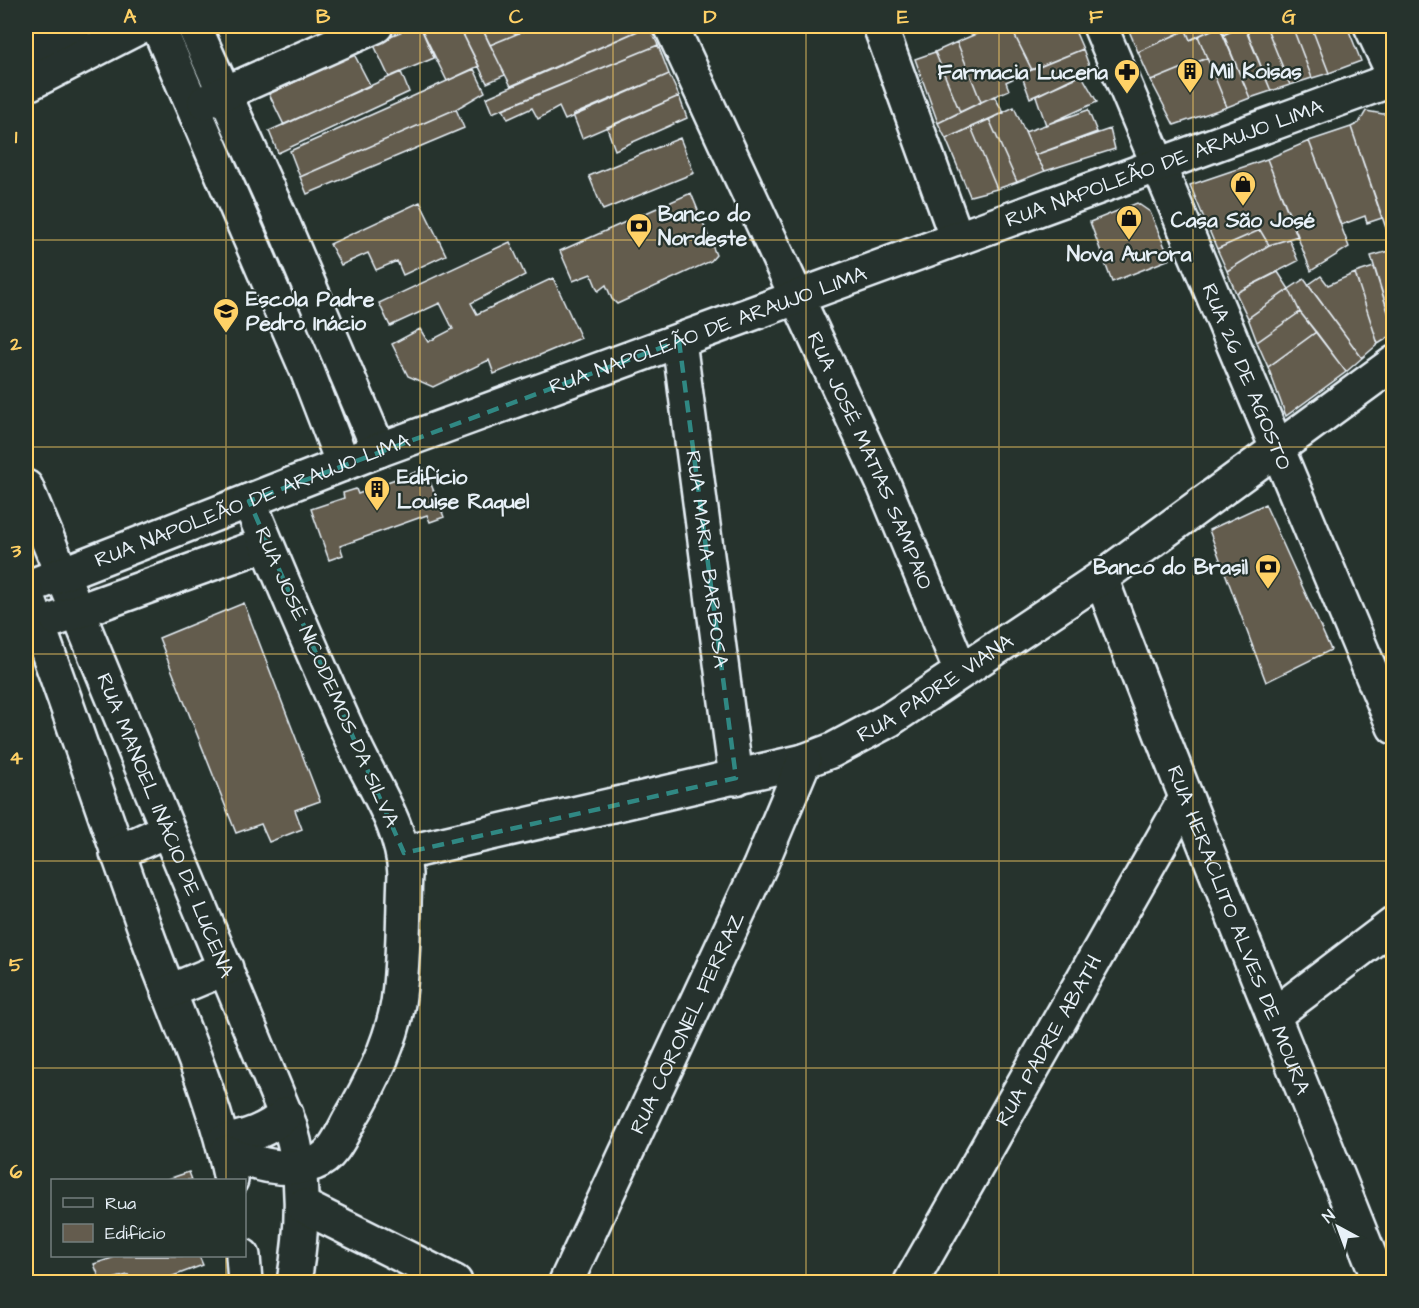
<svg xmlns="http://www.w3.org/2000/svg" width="1419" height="1308" viewBox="0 0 1419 1308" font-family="'Architects Daughter',sans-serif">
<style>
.building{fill:#645c4e;stroke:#e8f1f8;stroke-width:1.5}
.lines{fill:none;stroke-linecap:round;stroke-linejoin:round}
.minor-casing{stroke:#e8f1f8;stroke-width:38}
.minor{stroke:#26332d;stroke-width:33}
.marked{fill:none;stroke:#308883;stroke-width:4.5;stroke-dasharray:12 8;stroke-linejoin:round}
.grid{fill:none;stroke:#ffd166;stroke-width:1.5;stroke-opacity:0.55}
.labels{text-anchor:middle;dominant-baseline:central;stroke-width:4.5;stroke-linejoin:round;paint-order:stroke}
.poi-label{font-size:21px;font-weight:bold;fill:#e8f1f8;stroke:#26332d;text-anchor:start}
.street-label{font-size:21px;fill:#e8f1f8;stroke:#26332d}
.neatline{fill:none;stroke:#ffd166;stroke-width:2}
.grid-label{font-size:20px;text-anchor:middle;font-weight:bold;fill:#ffd166}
</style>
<rect width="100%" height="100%" fill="#26332d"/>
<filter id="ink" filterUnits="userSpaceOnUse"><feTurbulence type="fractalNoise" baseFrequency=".0167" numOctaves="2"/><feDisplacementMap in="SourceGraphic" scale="12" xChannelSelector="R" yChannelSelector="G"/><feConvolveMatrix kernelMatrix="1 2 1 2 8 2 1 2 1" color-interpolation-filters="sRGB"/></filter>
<g filter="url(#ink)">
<!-- building -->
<path class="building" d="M415,26h5l14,32 -45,19 -16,-34z
M434,26h25l20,40 -32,15 -25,-51z
M459,26h22l24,49 -18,8z
M481,26h55l-46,19z
M536,26h113l-138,60 -21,-41z
M649,26l9,19 -166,68 -6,-15z
M995,26h15l22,44 -26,12 3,8 -28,12 -24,-60z
M1010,26h63l10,23 -51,21z
M1127,26h57l2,4 -48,22z
M1184,26h36l-30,14z
M1219,26h21l-17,9z
M1220,26l30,72 -23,9 -29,-71z
M1244,26l27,65 -21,7 -27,-63z
M1245,26h21l24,59 -19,6z
M1266,26h26l20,52 -22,7z
M1292,26h19l18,47 -17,5z
M1311,26h36l14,35 -32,12z
M1186,30l4,10 8,-4 9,22 -56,23 -13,-29z
M957,42l24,60 -21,10 -25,-60z
M658,45l11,29 -104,46 -6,-13 -21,12 -6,-11 -24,11 -5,-10z
M1083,49l8,22 -61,27 -9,-24z
M935,52l25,60 -22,11 -23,-64z
M354,54l16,31 -86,40 -15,-31z
M1207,58l20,49 -53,18 -23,-44z
M474,69l11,23 -29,17 -156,68 -10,-26z
M401,72l8,20 -131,61 -9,-22z
M669,74l10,22 -97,42 -9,-23z
M1081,74l16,28 -51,23 -10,-29z
M679,96l8,22 -72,32 -8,-22z
M994,96l10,17 -58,26 -8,-16z
M1014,107l21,48 10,16 -28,11 -28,-63z
M456,109l8,19 -157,66 -7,-17z
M1088,110l9,22 -62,23 -10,-23z
M1366,111l17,3 11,-2v118l-7,1 -36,-104 8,-4z
M989,119l28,63 -20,7 -26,-62z
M971,127l26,62 -27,7 -24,-57z
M1351,127l31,91 -15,5 -2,-7 -24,9 -32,-84z
M1110,129l5,20 -70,22 -10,-16z
M680,138l14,35 -91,37 -14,-34z
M1309,141l40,106 -38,24 -44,-112z
M1267,159l31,77 -29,9 -9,-15 -43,19 -27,-64z
M691,193l25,62 -5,6 -94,43 -5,-5 -6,-14 -8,6 -7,-17 -18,7 -13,-30z
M420,202l26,53 -43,20 -6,-14 -21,9 -8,-17 -27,12 -11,-21z
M1137,203l13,9 20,47 -58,23 -22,-60z
M1260,230l9,15 -42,26 -10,-22z
M1289,239l9,22 -62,32 -9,-22 42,-26z
M510,242l15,33 -54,28 6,11 76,-36 28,60 -87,36 -5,-14 -56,27 -25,-11 -16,-32 28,-15 8,13 25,-13 -13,-26 -50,23 -11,-23z
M1393,250h1v81l-23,-75z
M1374,267l20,64v3l-16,10 -23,-71z
M1278,272l11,17 -41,29 -12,-25z
M1355,273l23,71 -16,14 -54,-73 13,-9 7,9z
M1304,279l58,79 -16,14 -46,-60 -11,-23z
M1289,289l11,23 -43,30 -9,-24z
M1300,312l16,20 -48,35 -11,-25z
M1316,332l30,40 -60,44 -18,-49z
M425,469l19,48 -14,5 -3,-7 -87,31 3,9 -14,5 -18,-51 33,-11 -1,-5 13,-4 2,5 13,-5 -1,-6 12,-4 2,4z
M1265,504l66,146 -65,32 -57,-152z
M244,603l76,198 -25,9 7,19 -33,13 -8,-18 -25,9 -77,-195z
M189,1172l3,8h-27z
M118,1256h81l4,9 -46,17h-26l-3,-7 -27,7 -7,-18z"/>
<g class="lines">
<!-- minor casing -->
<g class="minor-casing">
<g id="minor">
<path d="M158,26l148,342 37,96"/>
<path d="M194,26l84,186 101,238"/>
<path id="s1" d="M671,26l213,459 77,186"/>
<path d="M880,26l77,213"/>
<path id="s2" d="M1100,26l294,701"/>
<path d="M1371,26l23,49"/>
<path d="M26,49l49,-23"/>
<path d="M26,85l115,-59"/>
<path d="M205,102l171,-76"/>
<path id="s3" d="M679,341l57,437"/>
<path id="s4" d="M26,487l263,636c17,53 14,105 5,159"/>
<path id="s5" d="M1101,578c89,236 186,469 279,704"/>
<path id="s6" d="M26,588l353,-138 1015,-371"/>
<path d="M26,592c43,115 81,232 123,348 29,79 66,157 82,240"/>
<path d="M57,619l209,-75"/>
<path d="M117,853l50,-23"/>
<path id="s7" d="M404,853l400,-92 29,-11 56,-30 212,-142 293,-215"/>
<path d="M168,992l58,-24"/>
<path d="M1274,1015l120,-91"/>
<path d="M223,1142c24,-5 44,-11 63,-28"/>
<path d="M226,1153c28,10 60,21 89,10 17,-6 26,-27 34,-42 21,-35 42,-77 49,-118 6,-42 5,-87 7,-129 -2,-48 -34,-91 -53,-134 -36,-79 -70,-159 -103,-239"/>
<path d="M303,1206l152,76"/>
<path d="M243,1256l2,26"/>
<path id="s8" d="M566,1282l194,-416 44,-105"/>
<path id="s9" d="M911,1282l274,-482"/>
</g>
</g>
<!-- minor -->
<use href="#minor" class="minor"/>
</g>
</g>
<!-- marked area -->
<path class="marked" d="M679,341l57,437 -332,75 -155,-352z"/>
<!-- grid -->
<path class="grid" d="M226,26v1154M420,26v1256M613,26v1256M806,26v1256M999,26v1256M1193,26v1256M26,240h1368M26,447h1368M26,654h1368M26,861h1368M26,1068h1368M226,1256v26"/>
<!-- icons -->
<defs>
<g id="building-pin" transform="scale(1.35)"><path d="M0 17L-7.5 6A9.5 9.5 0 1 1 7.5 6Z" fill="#ffd166" stroke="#26332d"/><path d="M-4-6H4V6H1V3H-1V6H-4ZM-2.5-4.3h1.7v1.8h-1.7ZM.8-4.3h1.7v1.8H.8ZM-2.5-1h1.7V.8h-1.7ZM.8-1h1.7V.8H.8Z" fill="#111"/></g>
<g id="pharmacy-pin" transform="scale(1.35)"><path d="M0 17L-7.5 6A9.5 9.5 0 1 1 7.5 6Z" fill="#ffd166" stroke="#26332d"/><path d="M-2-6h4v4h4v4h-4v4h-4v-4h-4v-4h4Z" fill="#111"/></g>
<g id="shop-pin" transform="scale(1.35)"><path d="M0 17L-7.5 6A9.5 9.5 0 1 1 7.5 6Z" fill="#ffd166" stroke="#26332d"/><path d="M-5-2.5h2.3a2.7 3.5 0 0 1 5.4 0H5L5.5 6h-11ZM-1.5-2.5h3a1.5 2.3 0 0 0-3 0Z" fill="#111"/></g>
<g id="bank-pin" transform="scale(1.35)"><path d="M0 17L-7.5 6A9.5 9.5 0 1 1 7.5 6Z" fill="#ffd166" stroke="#26332d"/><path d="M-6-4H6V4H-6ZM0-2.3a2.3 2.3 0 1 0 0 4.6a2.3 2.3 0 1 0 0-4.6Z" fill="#111"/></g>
<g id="school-pin" transform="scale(1.35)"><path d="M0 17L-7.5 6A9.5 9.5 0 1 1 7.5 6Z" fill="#ffd166" stroke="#26332d"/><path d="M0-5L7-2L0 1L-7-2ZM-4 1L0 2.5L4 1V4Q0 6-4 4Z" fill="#111"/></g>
</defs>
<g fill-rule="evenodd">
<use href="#building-pin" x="1190" y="71"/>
<use href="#pharmacy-pin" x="1127" y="72"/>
<use href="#shop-pin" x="1243" y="184"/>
<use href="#shop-pin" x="1129" y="218"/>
<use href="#bank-pin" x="639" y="226"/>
<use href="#school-pin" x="226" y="311"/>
<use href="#building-pin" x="377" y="489"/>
<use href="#bank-pin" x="1268" y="567"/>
</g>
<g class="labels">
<!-- poi labels -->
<g class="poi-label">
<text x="1210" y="71">Mil Koisas</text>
<text x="1108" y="72" text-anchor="end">Farmacia Lucena</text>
<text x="658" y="214">Banco do<tspan x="658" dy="24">Nordeste</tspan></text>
<text x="1243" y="220" text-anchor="middle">Casa São José</text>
<text x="1129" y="254" text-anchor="middle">Nova Aurora</text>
<text x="246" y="299">Escola Padre<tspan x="246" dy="24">Pedro Inácio</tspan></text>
<text x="397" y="477">Edifício<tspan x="397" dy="24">Louise Raquel</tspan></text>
<text x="1248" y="567" text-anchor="end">Banco do Brasil</text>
</g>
<!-- street labels -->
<g class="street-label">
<text stroke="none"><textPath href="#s6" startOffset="1215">RUA NAPOLEÃO DE ARAUJO LIMA</textPath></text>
<text stroke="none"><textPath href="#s6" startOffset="729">RUA NAPOLEÃO DE ARAUJO LIMA</textPath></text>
<text stroke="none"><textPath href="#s2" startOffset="380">RUA 26 DE AGOSTO</textPath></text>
<text stroke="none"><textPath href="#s1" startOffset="478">RUA JOSÉ MATIAS SAMPAIO</textPath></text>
<text stroke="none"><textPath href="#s6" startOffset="243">RUA NAPOLEÃO DE ARAUJO LIMA</textPath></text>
<text stroke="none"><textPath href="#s3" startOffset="220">RUA MARIA BARBOSA</textPath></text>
<text transform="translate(327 677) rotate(66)">RUA JOSÉ NICODEMOS DA SILVA</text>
<text stroke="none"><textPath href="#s7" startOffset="561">RUA PADRE VIANA</textPath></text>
<text stroke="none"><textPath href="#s4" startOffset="366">RUA MANOEL INÁCIO DE LUCENA</textPath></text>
<text stroke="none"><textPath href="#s5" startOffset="378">RUA HERACLITO ALVES DE MOURA</textPath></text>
<text stroke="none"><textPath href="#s8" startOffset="286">RUA CORONEL FERRAZ</textPath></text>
<text stroke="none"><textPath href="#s9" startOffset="278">RUA PADRE ABATH</textPath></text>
</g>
</g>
<!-- margin -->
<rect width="1419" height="1308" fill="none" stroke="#26332d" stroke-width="66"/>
<!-- legend -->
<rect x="51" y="1179" width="195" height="78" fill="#26332d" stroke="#747f7e" stroke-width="1.5"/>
<rect x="63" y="1198" width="30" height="9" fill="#26332d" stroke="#747f7e" stroke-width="1.5"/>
<text x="105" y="1209" font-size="18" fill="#e8f1f8">Rua</text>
<rect x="63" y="1224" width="30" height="18" fill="#645c4e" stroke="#747f7e" stroke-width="1.5"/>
<text x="105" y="1239" font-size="18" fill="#e8f1f8">Edifício</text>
<!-- north arrow -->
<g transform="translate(1338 1227) rotate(319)" stroke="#26332d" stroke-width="4.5" paint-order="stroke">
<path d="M0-4.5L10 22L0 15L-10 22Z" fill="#e8f1f8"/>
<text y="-9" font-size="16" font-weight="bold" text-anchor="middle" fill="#e8f1f8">N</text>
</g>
<rect x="33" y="33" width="1353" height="1242" class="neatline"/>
<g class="grid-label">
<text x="130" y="23">A</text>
<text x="323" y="23">B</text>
<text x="516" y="23">C</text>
<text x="710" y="23">D</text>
<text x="903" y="23">E</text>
<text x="1096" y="23">F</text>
<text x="1289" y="23">G</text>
<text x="16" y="143">1</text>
<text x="16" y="350">2</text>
<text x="16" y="557">3</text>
<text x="16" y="764">4</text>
<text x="16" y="971">5</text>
<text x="16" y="1178">6</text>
</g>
</svg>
